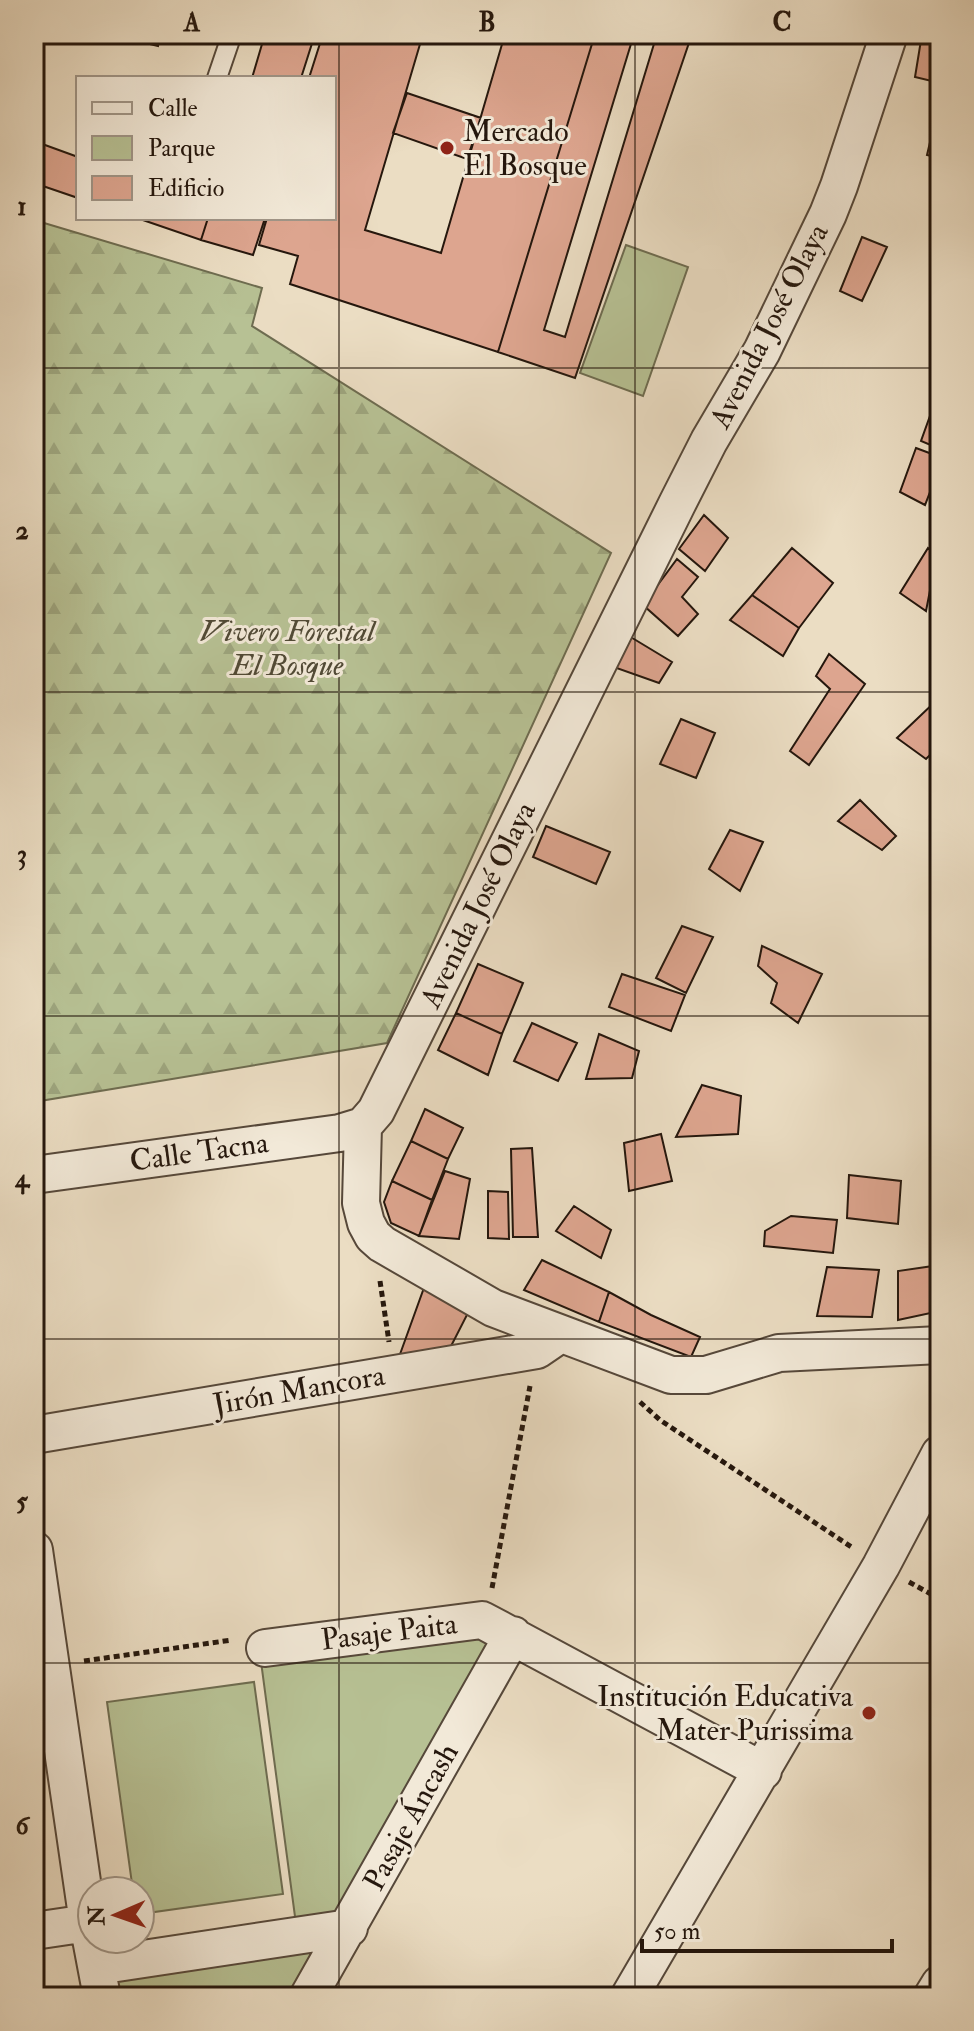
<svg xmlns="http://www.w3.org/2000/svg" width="974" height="2031" viewBox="0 0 974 2031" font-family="'IM FELL Double Pica',serif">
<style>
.forest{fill:url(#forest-firs);stroke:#6e6c50;stroke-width:2}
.park{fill:#b7c194;stroke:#6e6c50;stroke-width:2}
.building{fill:#dda58f;stroke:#25170d;stroke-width:2}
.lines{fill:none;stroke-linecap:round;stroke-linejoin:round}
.service-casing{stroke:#56483a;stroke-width:22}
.minor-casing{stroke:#56483a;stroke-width:40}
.path{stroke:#25170d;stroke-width:5;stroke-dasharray:6 4;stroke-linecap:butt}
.service{stroke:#f2e9d8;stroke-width:18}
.minor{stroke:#f2e9d8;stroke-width:36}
.grid{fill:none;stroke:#25170d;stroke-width:2;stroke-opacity:0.55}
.poi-dot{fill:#8f2418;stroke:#f2e9d8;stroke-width:3}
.labels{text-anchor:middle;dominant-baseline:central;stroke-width:6;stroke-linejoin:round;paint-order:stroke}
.poi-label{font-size:30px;fill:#25170d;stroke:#f2e9d8;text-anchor:start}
.street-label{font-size:30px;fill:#25170d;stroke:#f2e9d8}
.park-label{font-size:30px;font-style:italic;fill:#514a36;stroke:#f2e9d8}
.neatline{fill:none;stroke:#25170d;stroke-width:3}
.grid-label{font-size:26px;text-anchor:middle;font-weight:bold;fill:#25170d}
</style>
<defs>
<pattern id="forest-firs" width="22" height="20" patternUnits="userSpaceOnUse" patternTransform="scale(2)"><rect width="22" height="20" fill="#b7c194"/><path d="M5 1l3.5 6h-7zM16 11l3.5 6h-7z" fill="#9da57e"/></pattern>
</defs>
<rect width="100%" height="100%" fill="#ebddc3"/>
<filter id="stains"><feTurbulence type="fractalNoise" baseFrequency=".0025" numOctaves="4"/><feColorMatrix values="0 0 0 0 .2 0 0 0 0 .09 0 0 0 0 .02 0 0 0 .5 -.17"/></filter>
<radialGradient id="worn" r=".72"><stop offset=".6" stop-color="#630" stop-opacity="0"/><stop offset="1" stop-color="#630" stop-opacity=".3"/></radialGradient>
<!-- forest -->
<path class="forest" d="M34,220l228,68 -10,38 359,227 -224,490 -353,59z"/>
<!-- park -->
<path class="park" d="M626,245l62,22 -45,129 -63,-23z
M475,1627l24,12 -161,279 -42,6 -36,-270z
M254,1682l29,212 -143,20v-23h-7l-26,-189z
M308,1949l4,8 -19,40h-180l-4,-27z"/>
<!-- building -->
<path class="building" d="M122,34h38l-2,12 -37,-9z
M265,34h50l-14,44h-49z
M323,34h100l-58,196 76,23 64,-219h90l-97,318 -208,-68 8,-28 -39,-11 8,-27h67v-140h-25z
M595,34h39l-90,296 21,7 92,-303h35l-117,344 -77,-26z
M922,34h18v49l-25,-6z
M407,93l74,25 -14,41 -74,-26z
M940,100v58l-13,-3z
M34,141l44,16v41l-44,-15z
M137,218h71l-7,22z
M208,218h57l-12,37 -52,-15z
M862,237l25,10 -25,54 -22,-10z
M940,388v61l-19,-8z
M916,448l24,9v9l-15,39 -25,-13z
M704,515l24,23 -23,33 -26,-22z
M792,548l41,35 -34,45 -47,-33z
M928,548l9,7 -11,56 -26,-18z
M677,559l21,18 -16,20 16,17 -20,22 -35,-31z
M752,595l47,33 -16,28 -53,-36z
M624,633l48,29 -13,21 -51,-18z
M829,654l36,30 -56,81 -19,-14 40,-62 -14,-13z
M940,697v48l-14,14 -29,-21z
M681,719l34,14 -19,45 -36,-14z
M860,800l36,36 -14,14 -44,-29z
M546,826l64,26 -14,32 -63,-27z
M730,830l33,12 -23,49 -31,-22z
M682,926l31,11 -27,56 -30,-15z
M762,946l60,28 -24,49 -27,-20 6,-20 -19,-17z
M478,964l45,19 -21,51 -46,-21z
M622,974l63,21 -14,36 -62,-24z
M456,1013l46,21 -14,41 -50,-25z
M532,1023l45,20 -19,38 -44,-20z
M599,1034l40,17 -7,27 -46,1z
M702,1085l39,11 -3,38 -62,3z
M425,1109l38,19 -15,31 -37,-18z
M661,1134l11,47 -43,10 -5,-48z
M411,1141l37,18 -16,41 -40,-19z
M532,1148l6,89h-25l-2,-88z
M445,1171l25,8 -11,60 -40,-3z
M849,1175l52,6 -3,43 -51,-6z
M392,1181l40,19 -13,36 -28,-13 -7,-21z
M488,1191l20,1 1,47 -21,-1z
M574,1206l37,24 -10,28 -45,-27z
M791,1216l46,4 -4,33 -69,-7 1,-15z
M542,1260l67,32 -10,30 -75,-32z
M940,1265v46l-42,9v-49z
M827,1267l52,3 -7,47 -55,-1z
M425,1285l44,26 -21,41 -49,5z
M609,1292l42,23 49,22 -9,20 -92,-35z"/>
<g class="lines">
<!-- service casing -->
<g class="service-casing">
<path id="service" d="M217,78l15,-44"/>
</g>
<!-- minor casing -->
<g class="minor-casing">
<path id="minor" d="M889,34l-50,152 -11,28 -66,137 -53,90 -32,63 -301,607 -13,15 -2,77 5,20 7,13 9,8 111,64 178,67h35l73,-22 161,-8
M34,1175l306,-42 23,-7
M34,1435l503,-85 22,-15
M34,1550l54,373 14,74
M265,1648l217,-28 281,151
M34,1931l54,-8
M97,1966l252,-38
M308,1997l205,-362
M629,1997l252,-431 59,-112
M932,1997l8,-13"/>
</g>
<!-- path -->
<path class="path" d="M380,1281l9,61
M640,1402l20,18 193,128
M909,1582l31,17
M492,1588l38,-202
M84,1661l148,-21"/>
<!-- service -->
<use href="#service" class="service"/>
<!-- minor -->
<use href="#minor" class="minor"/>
</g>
<!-- grid -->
<path class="grid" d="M339,34v1963M635,34v1963M34,368h906M34,692h906M34,1016h906M34,1339h906M34,1663h906"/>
<!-- markers -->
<g class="poi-dot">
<circle cx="447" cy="148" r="8"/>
<circle cx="869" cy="1713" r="8"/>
</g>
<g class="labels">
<!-- poi labels -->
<g class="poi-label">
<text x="463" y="131">Mercado<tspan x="463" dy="34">El Bosque</tspan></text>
<text x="853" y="1696" text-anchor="end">Institución Educativa<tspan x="853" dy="34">Mater Purissima</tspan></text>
</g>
<!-- street labels -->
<g class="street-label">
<text transform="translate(769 326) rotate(-63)">Avenida José Olaya</text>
<text transform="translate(478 905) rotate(-64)">Avenida José Olaya</text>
<text transform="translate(199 1152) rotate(-8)">Calle Tacna</text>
<text transform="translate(299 1390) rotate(-10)">Jirón Mancora</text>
<text transform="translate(389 1632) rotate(-7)">Pasaje Paita</text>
<text transform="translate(411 1817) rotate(-61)">Pasaje Áncash</text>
</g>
<!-- park labels -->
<g class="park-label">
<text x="287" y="631">Vivero Forestal<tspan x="287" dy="34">El Bosque</tspan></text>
</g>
</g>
<!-- margin -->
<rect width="974" height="2031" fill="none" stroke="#ebddc3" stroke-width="88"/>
<!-- legend -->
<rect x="76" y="76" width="260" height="144" fill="#f2e9d8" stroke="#a09587" stroke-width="2"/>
<rect x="92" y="102" width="40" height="12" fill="#f2e9d8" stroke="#a09587" stroke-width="2"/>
<text x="148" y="116" font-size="24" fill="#25170d">Calle</text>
<rect x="92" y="136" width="40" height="24" fill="#b7c194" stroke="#a09587" stroke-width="2"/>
<text x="148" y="156" font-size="24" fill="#25170d">Parque</text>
<rect x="92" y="176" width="40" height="24" fill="#dda58f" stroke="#a09587" stroke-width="2"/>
<text x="148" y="196" font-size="24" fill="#25170d">Edificio</text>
<!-- north arrow -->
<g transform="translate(116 1915) rotate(268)"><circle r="38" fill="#f2e9d8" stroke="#a09587" stroke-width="2"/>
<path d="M0-6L14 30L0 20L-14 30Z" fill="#8f2418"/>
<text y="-12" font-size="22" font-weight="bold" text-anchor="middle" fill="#25170d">N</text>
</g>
<!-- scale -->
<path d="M642 1939v12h250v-12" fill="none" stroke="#25170d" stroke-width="4"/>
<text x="654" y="1939" font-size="24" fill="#25170d" stroke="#f2e9d8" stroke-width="6" paint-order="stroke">50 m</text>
<rect x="44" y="44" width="886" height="1943" class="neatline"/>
<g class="grid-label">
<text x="192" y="31">A</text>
<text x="487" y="31">B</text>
<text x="782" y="31">C</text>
<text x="22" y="215">1</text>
<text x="22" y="539">2</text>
<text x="22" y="863">3</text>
<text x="22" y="1187">4</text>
<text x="22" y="1510">5</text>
<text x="22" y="1834">6</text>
</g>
<rect width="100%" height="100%" filter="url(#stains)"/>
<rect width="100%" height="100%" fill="url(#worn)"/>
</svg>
